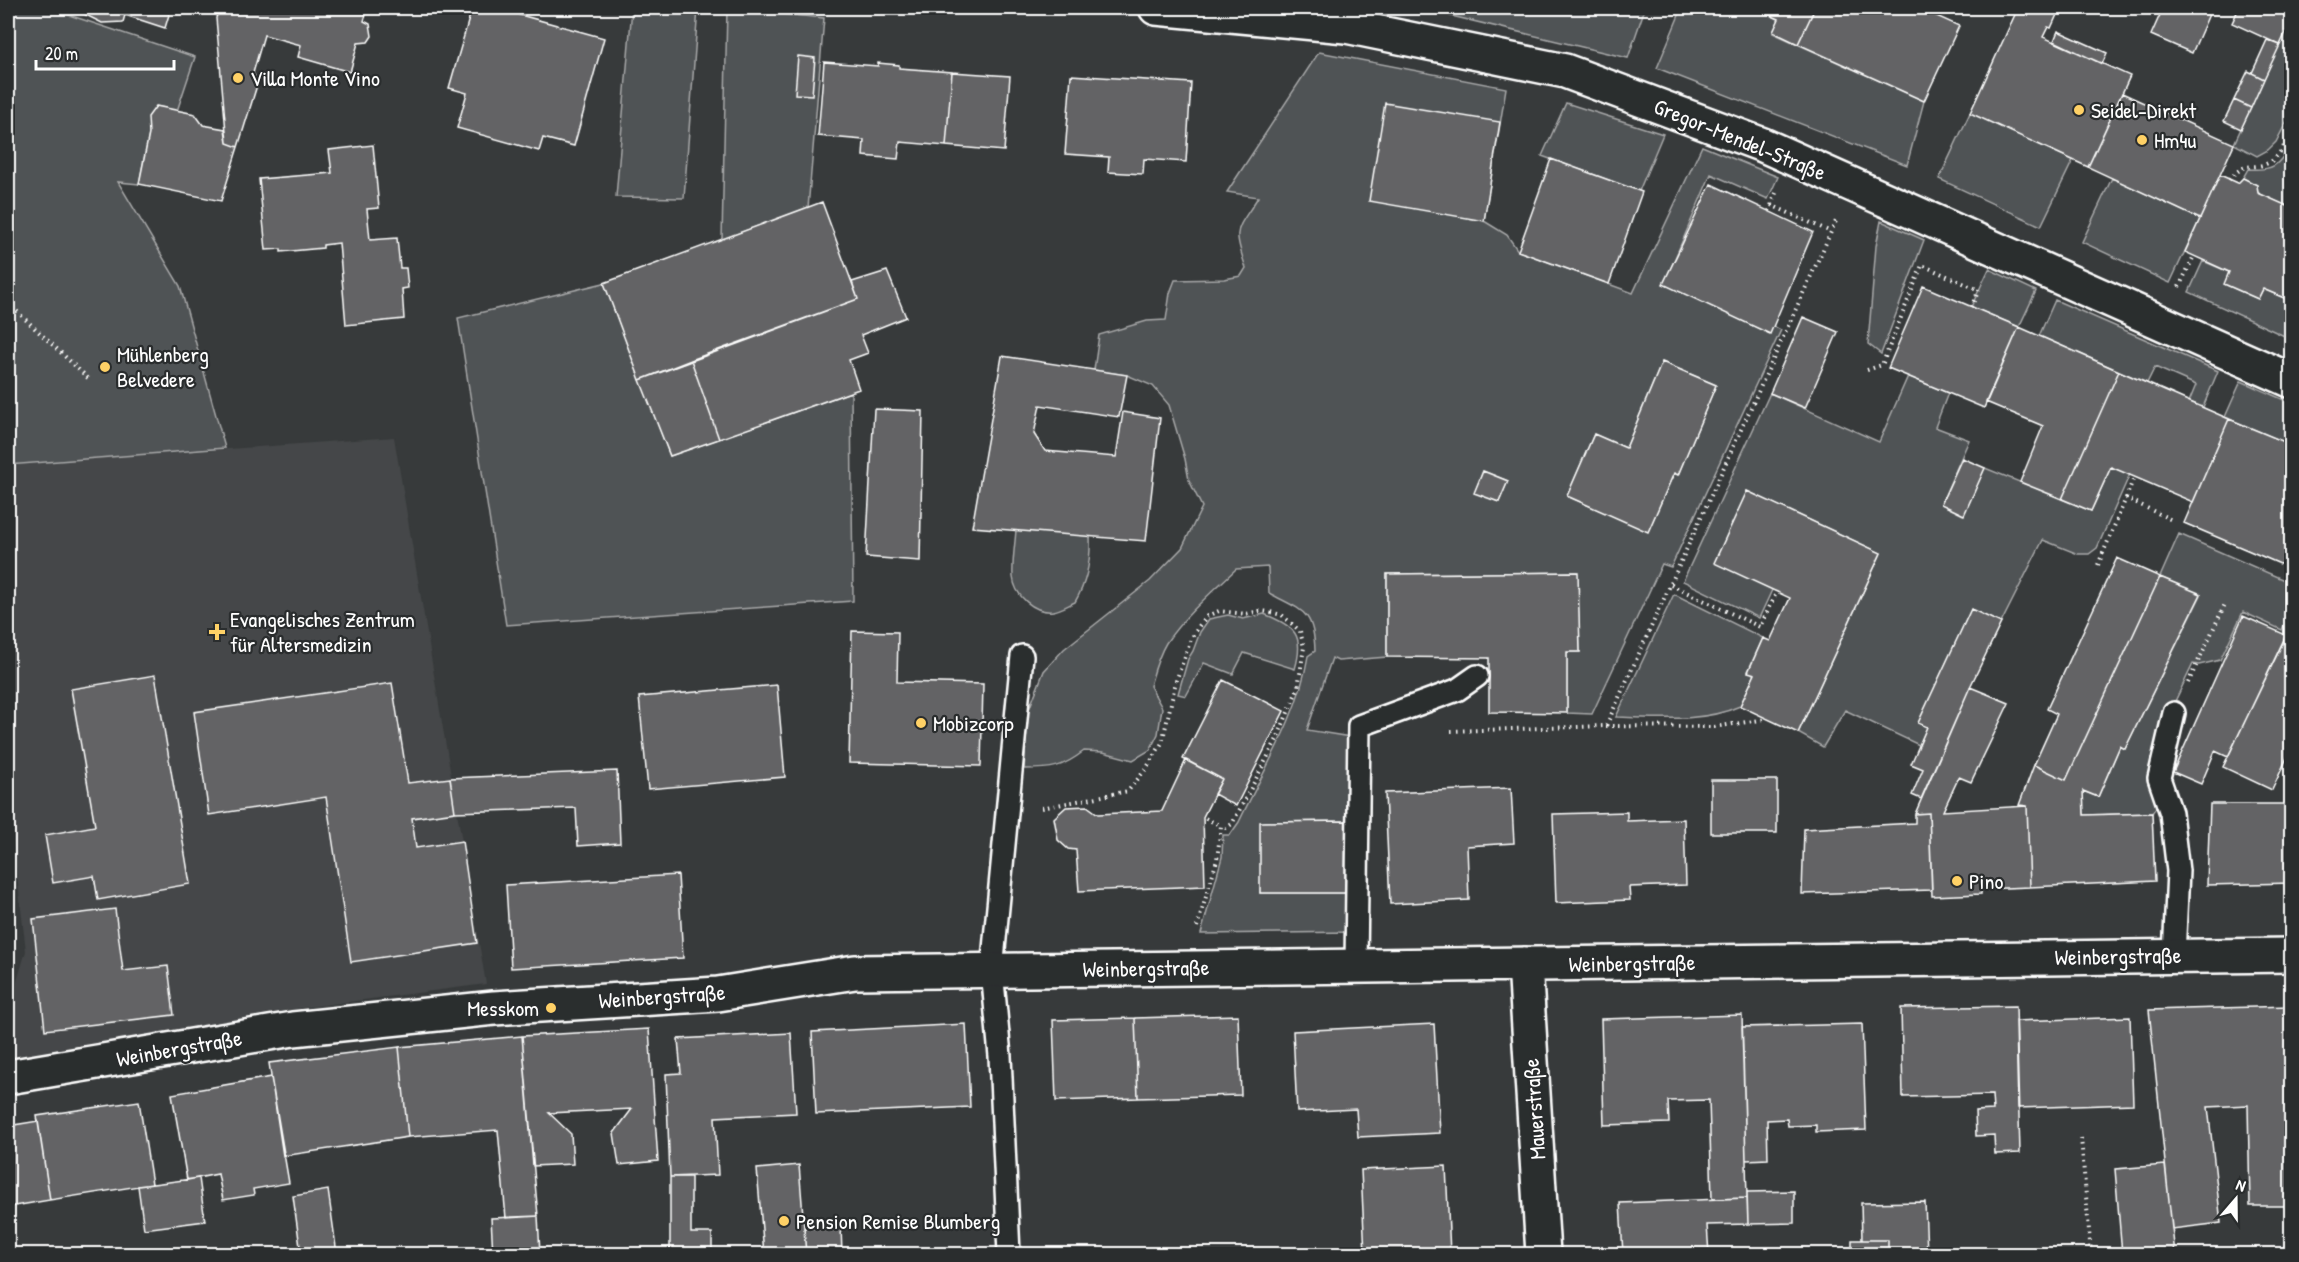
<svg xmlns="http://www.w3.org/2000/svg" width="2299" height="1262" viewBox="0 0 2299 1262" font-family="'Patrick Hand',sans-serif">
<style>
.built{fill:#444748}
.green{fill:#505354;stroke:#a8a9aa;stroke-width:1.5;fill-rule:evenodd}
.building{fill:#636465;stroke:#fff;stroke-width:1.5}
.lines{fill:none;stroke-linecap:round;stroke-linejoin:round}
.lane-casing{stroke:#fff;stroke-width:26}
.street-casing{stroke:#fff;stroke-width:38}
.path{stroke:#fff;stroke-width:4;stroke-dasharray:1.5 4.5;stroke-linecap:butt}
.lane{stroke:#2a2d2e;stroke-width:21}
.street{stroke:#2a2d2e;stroke-width:33}
.poi-dot{fill:#ffd166;stroke:#2a2d2e;stroke-width:2}
.labels{text-anchor:middle;dominant-baseline:central;stroke-width:4.5;stroke-linejoin:round;paint-order:stroke}
.poi-label{font-size:22px;fill:#fff;stroke:#2a2d2e;text-anchor:start}
.street-label{font-size:22px;fill:#fff;stroke:#2a2d2e}
</style>
<rect width="100%" height="100%" fill="#373a3b"/>
<filter id="ink" filterUnits="userSpaceOnUse"><feTurbulence type="fractalNoise" baseFrequency=".0167" numOctaves="2"/><feDisplacementMap in="SourceGraphic" scale="12" xChannelSelector="R" yChannelSelector="G"/><feConvolveMatrix kernelMatrix="1 2 1 2 8 2 1 2 1" color-interpolation-filters="sRGB"/></filter>
<g filter="url(#ink)">
<!-- built -->
<path class="built" d="M394,437l92,547 -184,24 -294,50v-47l18,-60 -18,-151v-335z"/>
<!-- green -->
<path class="green" d="M8,8h40l147,49 -18,54 -21,-5 -7,11v17l-10,50 -21,-2 62,104 45,162 -217,17z
M632,8h66l-14,190 -68,-1z
M1418,8h227l-17,50z
M1682,8h72l25,11 -6,14 151,68 -17,64 -250,-97z
M727,9l97,9 -16,190 -86,31z
M2291,19v94l-15,29 -8,8 -11,6 -23,-12z
M1319,52l187,36 -22,133 23,14 11,16 115,42 69,-147 76,31 -10,22 -57,-25 -47,110 105,49 4,-7 8,4 -110,237 -9,-3 -70,150 -25,-1v-61h13l-3,-80 -190,2v83l-49,4 -6,-3 -25,72 43,7 -1,84 -85,1 -4,71h89l2,39 -150,2 21,-77 1,-22h7l9,-13c26,-55 59,-105 69,-166l7,-5c-1,-41 -13,-40 -46,-58l-1,-26 -32,2c-22,21 -53,48 -70,74 -8,13 -12,29 -16,43l12,22 -4,26 -8,16 -17,10 -30,-8 -19,-1c-22,17 -32,18 -60,18l4,-57 16,-41 20,-22 86,-68 32,-33 20,-41 -13,-27 -4,-21 -16,-54 -16,-19 -26,-11 -33,-5 5,-35 48,-14 19,-1 4,-27 5,-13 49,-1 17,-3 5,-8c-14,-42 -10,-35 12,-71l-31,-5zM1662,362l54,23 -38,90 -4,-2 -26,58 -81,-35 27,-62 32,14zM1483,471l25,10 -9,21 -24,-10z
M1566,103l97,31 -24,57 -97,-35z
M1970,113l103,47 -32,66 -102,-47z
M2291,145v63l-33,-15 -1,-8 -14,-7 5,-9c25,2 30,-3 43,-24z
M2112,178l88,41 -30,64 -88,-41z
M1881,221l43,19 -43,114 -13,-10 8,-98z
M2203,261l26,11 -4,12 33,15 5,-10 26,11 2,-4v43l-102,-47z
M1989,269l47,22 -17,36 -48,-20z
M604,283l66,173 181,-64 2,209 -347,24 -48,-307z
M2055,300l163,71 -15,36 -14,-5 7,-17 -41,-18 -8,16 -108,-47z
M1908,376l40,17 -13,34 34,13 -28,64 22,11 22,-47 106,43 20,-44 19,7 -33,74 -8,6h-11l-35,-14 -42,83 -30,-13 -53,113 9,4 -8,18 -74,-35 -22,37 -25,-14 83,-180 -134,-62 25,99 -13,28 -76,-37 87,-188 109,49z
M2241,381l50,22v42l-66,-28z
M1016,530l74,6c1,23 -3,46 -15,66 -7,3 -14,8 -22,9 -19,2 -38,-15 -40,-34 -1,-15 2,-32 3,-47z
M2179,534l112,49v27l-9,20 -39,-18 -23,48 -21,5 -6,-1 -26,54 -8,85 -7,10 -68,2 -1,-24 15,6 22,-51 5,3 76,-154 -41,-18z
M1674,594l89,44 -15,33 7,3 -15,32c-38,17 -83,12 -124,11z
M1264,614c31,12 41,21 31,55l-51,-16 -11,21 -29,-11 -18,33 -8,-2 10,-35 5,-8 7,-19 9,-13 19,-4 15,4z"/>
<!-- building -->
<path class="building" d="M64,8h107l-6,20 -40,-13 -2,7 -21,1 -18,-9z
M219,8h149l-4,13 6,3 2,12 -4,6 -10,1 -8,29 -52,-15 3,-12 -37,-10 -11,38 5,9 -20,65 -11,-4 -11,-125z
M472,8h23l109,30 -30,108 -31,-8 -4,13 -82,-23 10,-35 -18,-5z
M1754,8h61l-17,36 -25,-12 6,-13z
M1815,8h104l40,18 -35,75 -126,-57z
M2018,8h42l-9,20 -3,-1 -5,10 87,39 -42,91 -118,-54z
M2163,8h37l10,4 -18,41 -41,-18z
M2239,8h53v11l-12,26 -48,-22z
M2058,31l49,22 -5,11 -48,-23z
M2267,40l13,5 -16,34 -12,-6z
M798,56l17,2 -3,37 -17,-1z
M824,62l54,4v-3l21,2v3l53,4 -6,74 -46,-4 -2,17 -35,-3 1,-16 -46,-4z
M2248,71l16,8 -13,29 -17,-8z
M952,72l58,4 -6,75 -58,-5z
M1071,75l120,8 -5,79 -42,-3 -1,15 -35,-2 1,-15 -44,-3z
M2122,93l112,51 -34,75 -112,-52z
M2234,100l17,8 -10,21 -17,-8z
M1385,103l115,19 -16,99 -115,-20z
M156,106l39,8 8,11 22,4 2,14 11,4 -17,54 -82,-17 10,-50 -1,-17z
M373,145l6,63 -12,1 3,31 27,-2 3,30h6l2,20 -6,1 2,30 -58,6 -7,-82 -16,2v3l-42,4v-3l-15,1 -7,-71 73,-6 -3,-23z
M1551,159l91,33 -33,92 -91,-33z
M2220,175l18,8 5,-5 14,7 1,8 34,15v88l-3,4 -26,-11 -5,10 -34,-15 5,-12 -44,-20z
M1711,184l102,48 -43,102 -107,-50z
M822,202l36,97 -218,81 -36,-97z
M887,271l19,46 -45,18 7,18 -19,7 10,29 -140,50 -28,-79 167,-61 -6,-17z
M1923,286l96,41 -35,81 -96,-40z
M1803,317l35,15 -33,76 -35,-15z
M2019,327l100,44 -57,128 -42,-17 23,-56 -57,-24z
M1002,356l125,19 -8,42 -79,-12 -6,29 11,17 71,6 7,-45 37,6 -14,123 -174,-14z
M691,360l28,79 -49,17 -30,-76z
M1662,362l54,23 -38,90 -4,-2 -26,59 -81,-36 27,-62 32,14z
M2119,371l110,48 -36,83 -82,-35 -20,44 -29,-12z
M874,409l49,2 -3,150 -54,-4z
M2229,419l63,26v124l-108,-46z
M1962,458l23,10 -21,47 -23,-11z
M1483,471l25,10 -9,21 -25,-9z
M1747,491l134,62 -83,180 -58,-27 15,-32 -7,-2 15,-34 7,3 20,-43 -76,-35z
M2117,558l43,19 -94,203 -32,-15 23,-51 -10,-5z
M1578,572l2,80h-13v61l-78,-1v-54l-102,-1v-83z
M2160,577l41,17 -76,155 -5,-3 -22,51 -15,-6 1,24 68,-2 3,68 -125,6 -3,-81 -8,-1 15,-40 32,15z
M1971,609l30,14 -31,64 -49,112 -9,-4 11,-26 -12,-5 16,-37 -9,-4z
M2243,616l43,19 -58,122 -13,-6 -14,33 -28,-12z
M852,631l46,1 -1,50 86,2 -2,82 -132,-3z
M2288,632l4,2v97l-6,12 6,2v2l-20,43 -49,-23z
M155,675l35,209 -92,16 -4,-24 -41,7 -8,-48 50,-9 -24,-137z
M1223,680l61,31 -48,95 -22,-12 8,-15 -39,-20z
M392,683l16,100 42,-5 5,34 -43,6 4,30 46,-7 15,102 -126,19 -25,-165 -117,18 -15,-103z
M777,685l8,92 -137,12 -9,-92z
M1970,687l39,16 -38,79 -12,-5 -16,34 84,-5 3,81 -49,2v5l-49,2 -3,-83 -14,1z
M1186,760l36,19 -19,38 2,69 -126,5 -3,-41 -8,-1 -10,-9 -4,-22 12,-11 21,-1 11,8 64,-3z
M617,771l3,72 -42,3 -2,-38 -121,4 -5,-34z
M1711,780h66v53h-66z
M1511,788l3,55 -47,3 2,54 -79,4 -5,-111z
M2210,804h82v79l-85,2z
M1627,812v9l57,-2 2,66 -57,2 1,13 -74,3 -3,-89z
M1929,813l3,77 -130,4 2,-65 111,-6v-9z
M1349,821v72h-89v-71z
M678,875l5,83 -172,10 -5,-83z
M115,909l8,62 45,-5 6,49 -129,15 -12,-111z
M2016,1006l4,147 -25,1 -1,-19 -18,1 -1,-25 18,-1 -1,-15 -89,2 -2,-89z
M2290,1006h2v58z
M2290,1006l2,200h-42l-2,-101 -40,2 13,116 -49,6 -23,-219z
M1238,1015l3,80 -103,3 -3,-80z
M1742,1015l5,183 -35,1 -3,-99 -41,1 1,22 -65,2 -3,-106z
M2130,1017l3,87 -115,4 -2,-87z
M1135,1018l3,80 -82,3 -3,-81z
M966,1024l4,83 -154,7 -4,-82z
M1434,1024l6,109 -82,4 -2,-28 -59,3 -4,-81z
M1862,1024l4,106 -50,2v-7l-28,1 -1,-7 -20,1 1,39 -22,1 -4,-133z
M649,1029l9,132 -39,4 -5,-32 18,-24 -83,4 22,21 2,30 -40,2 -11,-130z
M791,1033l5,80 -81,4 3,58 -48,2 -4,-103 15,-1 -3,-34z
M522,1036l16,180 -32,2 -8,-88 -90,7 -9,-90z
M399,1047l9,90 -125,19 -14,-93z
M271,1077l18,106 -36,6 1,6 -31,5 -5,-26 -31,6 -15,-86z
M139,1101l13,83 -102,16 -13,-84z
M38,1121l12,79 -42,7v-81z
M799,1165l7,89h-42l-7,-85z
M2165,1165l10,89h-53l-7,-85z
M1446,1166l4,88h-85l-4,-84z
M670,1177h21v56h21v21h-42z
M199,1178l6,43 -61,8 -6,-43z
M328,1190l9,64h-36l-8,-58z
M1794,1191v32l-46,1 -1,-32z
M1747,1198l1,26 -41,1 2,29h-86l-3,-51z
M1925,1202l2,52h-39v-14h-26l-1,-37z
M538,1216l2,38h-47l-2,-36z
M841,1227l1,27h-36l-2,-26z
M1852,1240h36v14h-36z"/>
<g class="lines">
<!-- lane casing -->
<g class="lane-casing">
<path id="lane" d="M2174,956l4,-85 -7,-58 -12,-35 15,-65
M1356,966l3,-240 98,-36 20,-14
M1009,1254l-9,-198 -8,-86 30,-314"/>
</g>
<!-- street casing -->
<g class="street-casing">
<path id="street" d="M1156,8l190,18 219,45 198,74 529,236
M1525,964l18,290
M8,1077l285,-48 201,-21 224,-14 137,-22 1437,-17"/>
</g>
<!-- path -->
<path class="path" d="M2229,180c18,-21 21,-9 39,-17 11,-5 18,-21 24,-31
M1771,205l60,27
M1769,211l7,-18
M2179,287l15,-31
M8,303l82,77
M1971,307l9,-19
M1867,370l15,-5 40,-100 57,25
M2126,498l8,-21
M2098,565l28,-67 48,23
M1671,585l89,42 17,-36
M2188,683l38,-81
M1606,726l108,1 53,-8
M1451,731l155,-5 230,-505
M1042,808l86,-17 18,-22 16,-26 14,-62 15,-42 8,-13 8,-10 12,-5 27,3 14,-3 10,1 12,3 18,16 4,16 -6,41 -21,51 -45,85 -6,4 -5,-2
M1197,927l20,-67 4,-34 -18,-9
M2081,1138l10,116"/>
<!-- lane -->
<use href="#lane" class="lane"/>
<!-- street -->
<use href="#street" class="street"/>
</g>
</g>
<!-- markers -->
<g class="poi-dot">
<circle cx="238" cy="78" r="6"/>
<circle cx="2079" cy="110" r="6"/>
<circle cx="2142" cy="140" r="6"/>
<circle cx="105" cy="367" r="6"/>
<path d="M214 623h6v6h6v6h-6v6h-6v-6h-6v-6h6z"/>
<circle cx="921" cy="723" r="6"/>
<circle cx="1957" cy="881" r="6"/>
<circle cx="551" cy="1008" r="6"/>
<circle cx="784" cy="1221" r="6"/>
</g>
<g class="labels">
<!-- poi labels -->
<g class="poi-label">
<text x="250" y="78">Villa Monte Vino</text>
<text x="2091" y="110">Seidel-Direkt</text>
<text x="2154" y="140">Hm4u</text>
<text x="117" y="354">Mühlenberg<tspan x="117" dy="25">Belvedere</tspan></text>
<text x="230" y="619">Evangelisches Zentrum<tspan x="230" dy="25">für Altersmedizin</tspan></text>
<text x="933" y="723">Mobizcorp</text>
<text x="1969" y="881">Pino</text>
<text x="539" y="1008" text-anchor="end">Messkom</text>
<text x="796" y="1221">Pension Remise Blumberg</text>
</g>
<!-- street labels -->
<g class="street-label">
<text transform="translate(1740 139) rotate(22)">Gregor-Mendel-Straße</text>
<text transform="translate(2118 956) rotate(-1)">Weinbergstraße</text>
<text transform="translate(1632 963) rotate(-1)">Weinbergstraße</text>
<text transform="translate(1146 968) rotate(-1)">Weinbergstraße</text>
<text transform="translate(662 996) rotate(-4)">Weinbergstraße</text>
<text transform="translate(179 1048) rotate(-10)">Weinbergstraße</text>
<text transform="translate(1534 1109) rotate(-94)">Mauerstraße</text>
</g>
</g>
<!-- margin -->
<rect width="2299" height="1262" fill="none" stroke="#2a2d2e" stroke-width="30"/>
<rect x="15" y="15" width="2269" height="1232" fill="none" stroke="#fff" stroke-width="2" filter="url(#ink)"/>
<!-- north arrow -->
<g transform="translate(2236 1199) rotate(20)" stroke="#2a2d2e" stroke-width="4.5" paint-order="stroke">
<path d="M0-4.5L10 22L0 15L-10 22Z" fill="#ffffff"/>
<text y="-9" font-size="16" font-weight="bold" text-anchor="middle" fill="#ffffff">N</text>
</g>
<!-- scale -->
<path d="M36 60v9h138v-9" fill="none" stroke="#ffffff" stroke-width="3"/>
<text x="45" y="60" font-size="18" fill="#ffffff" stroke="#2a2d2e" stroke-width="4.5" paint-order="stroke">20 m</text>
</svg>
